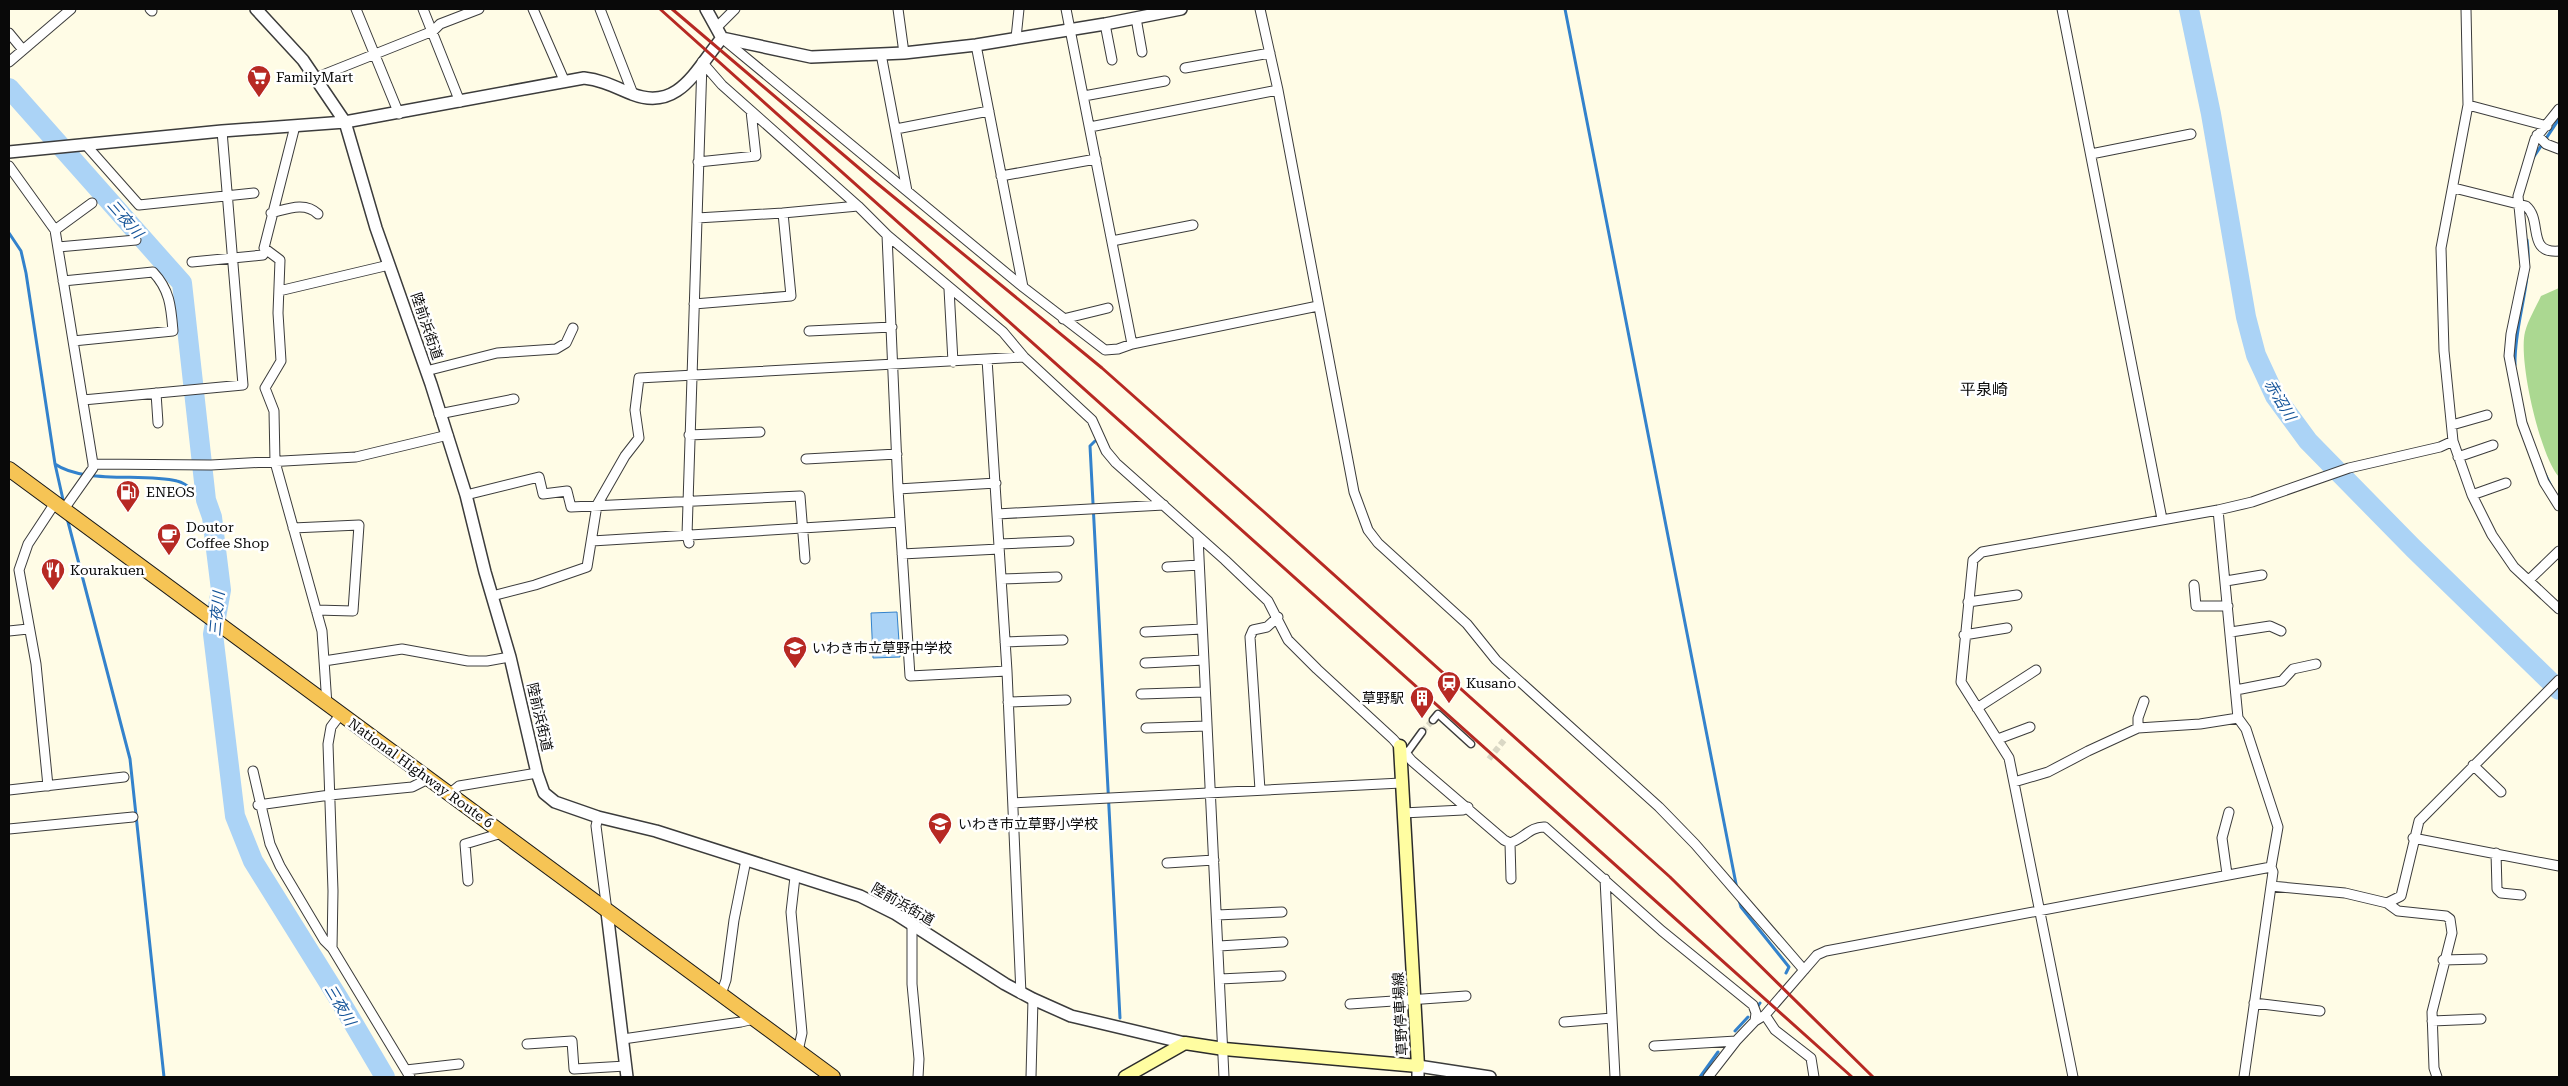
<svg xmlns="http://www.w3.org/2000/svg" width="2568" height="1086" viewBox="0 0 2568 1086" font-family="'Roboto Serif','Noto Sans JP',serif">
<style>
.forest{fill:#abd891}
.water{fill:#abd3f6;stroke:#3382cc}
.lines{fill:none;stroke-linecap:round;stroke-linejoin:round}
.stream{stroke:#3382cc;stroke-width:3}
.river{stroke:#abd3f6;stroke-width:20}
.pedestrian-tunnel{stroke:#dad8c5;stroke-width:6;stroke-dasharray:6 3;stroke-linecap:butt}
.pedestrian-casing{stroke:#3c3c3c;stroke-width:9}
.minor-casing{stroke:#3c3c3c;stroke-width:11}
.tertiary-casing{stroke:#3c3c3c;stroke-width:14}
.secondary-casing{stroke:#2b2b2b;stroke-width:15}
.trunk-casing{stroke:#1a1a1a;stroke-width:16}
.pedestrian{stroke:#fff;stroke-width:6}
.minor{stroke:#fff;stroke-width:9}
.tertiary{stroke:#fff;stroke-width:11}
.secondary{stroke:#fffda1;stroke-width:12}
.trunk{stroke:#f6c455;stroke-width:14}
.rail{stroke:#b72923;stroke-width:3}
.labels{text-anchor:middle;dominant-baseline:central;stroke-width:5;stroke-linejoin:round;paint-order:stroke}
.poi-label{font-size:14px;fill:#090909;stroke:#fff;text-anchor:start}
.street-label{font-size:14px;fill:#090909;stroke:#fff}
.water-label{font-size:15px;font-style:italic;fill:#155499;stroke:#fff}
.quarter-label{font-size:16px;fill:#090909;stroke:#fff}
</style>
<rect width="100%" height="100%" fill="#fffce6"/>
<!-- forest -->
<path class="forest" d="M2559,288v189c-19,-21 -41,-117 -34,-145 3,-12 11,-25 16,-36z"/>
<!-- water -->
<path class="water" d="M897,612l3,45 -27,1 -2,-45z"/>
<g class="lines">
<!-- stream -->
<path class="stream" d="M1565,9l172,880
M2533,158l26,-39
M9,233l12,18 5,22 29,191c28,20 88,9 122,17 10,2 20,13 29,19
M2515,365c-1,-43 18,-82 12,-125
M1095,441l-5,5 30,572
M55,464l9,40
M2545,474l6,12
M67,518l63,241 34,318
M1739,900l2,7 48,60 -3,6
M1758,1006l2,-3
M1735,1031l13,-14
M1700,1077l18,-25"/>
<!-- river -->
<path class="river" d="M2189,9l22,105 35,203 10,38 19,41 33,45 105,107 146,142
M9,88l173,195 24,217 6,17 9,73 -8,44 22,182 18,45 86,138 46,78"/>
<!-- pedestrian-tunnel -->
<path class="pedestrian-tunnel" d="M1422,732l11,-12
M1489,759l16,-20"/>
<!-- pedestrian casing -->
<g class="pedestrian-casing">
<path id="pedestrian" d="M1433,720l5,-6 33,30
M1406,754l16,-22"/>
</g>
<!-- minor casing -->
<g class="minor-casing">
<path id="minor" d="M150,9l2,2
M356,9l43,105
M423,9l37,93
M533,9l31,71
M600,9l33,85
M898,9l6,44
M1066,9l66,335
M1260,9l18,81 76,402 14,38 10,13 89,81 29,36 163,147 36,37 109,126
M2062,9l100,510
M2466,9l2,96 -27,143 3,103 9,90 19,54 20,40 22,32 45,42
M1136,18l6,34
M1105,24l7,36
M716,28l19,-19
M9,33l14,17
M722,38l301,249
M1016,38l3,-29
M976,45l47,242 82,63 13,-1 14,-5 186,-38
M881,54l26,137
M9,62l62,-53
M702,62l20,23 136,121 29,29 116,97 21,25 68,63 14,31 10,12 109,97 43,41 20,39 29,29 76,70 19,22 92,79 6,3c13,-4 21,-17 35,-16l117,104 91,74 3,8 -1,8 -19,20 -28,36
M1185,68l85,-15
M315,78l118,-47 7,-7 39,-15
M1084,96l81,-15
M2468,105l79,21
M2559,109l-24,30 -17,57 7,71 -14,67 -2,22 13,67 22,59 15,24
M295,126l-31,122 16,12 -2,53 3,48 -16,27 9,23 1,51 47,169 5,74
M1090,127l188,-37
M896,129l93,-18
M2537,135l9,9 13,5
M85,144l54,61 115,-12
M2091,154l100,-20
M698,162l58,-6 -5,-45
M9,166l46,64 38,234v4l-29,41
M1001,176l95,-17
M2454,188l72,18c17,14 0,48 33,45
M271,213c16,-4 34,-12 47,1
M697,218l86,-5 75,-7
M55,230l37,-27
M887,235l11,254 12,187 97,-5
M1112,241l81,-16
M58,247l78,-7
M192,262l71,-7
M63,281l90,-9c17,18 18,35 20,59l-100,10
M949,289l4,73
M279,291l110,-26
M694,304l97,-8 -8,-83
M1063,319l45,-11
M809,331l83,-4
M987,359l20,312 14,323
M426,371l71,-18 59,-4 10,-6 7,-15
M156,393l2,30
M83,400l160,-15 -21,-254
M439,414l75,-15
M2452,425l35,-10
M689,435l71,-3
M2458,457l35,-12
M806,459l91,-5
M93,464l118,1 145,-8 92,-22
M898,489l98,-6
M466,495l73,-18 4,17 24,-3 4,16 229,-11 5,63
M2472,495l34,-12
M2218,510l20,208 8,11 32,98 -7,40
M997,514l167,-9
M293,528l66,-3 -6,86 -37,-1
M1198,537l26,540
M592,541l308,-19
M689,543l-2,-8 15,-473
M999,544l70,-3
M902,554l97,-5
M1167,567l32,-2
M1001,579l56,-2
M2529,580l30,-29
M2226,581l36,-6
M2194,585l2,21h32
M492,596l43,-11 52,-18 10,-62 28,-49 14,-18 -4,-28 4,-32 385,-21
M1968,602l49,-7
M9,631l19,-2
M1145,632l57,-3
M2231,632l39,-6 11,5
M1964,635l43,-7
M1005,642l58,-2
M324,661l78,-12 66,12h19l23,-4
M1145,663l59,-3
M2236,690l46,-9 11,-12 23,-5
M1141,694l64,-2
M1008,702l58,-2
M1977,708l59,-38
M340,715l-9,12 -3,17 5,147 -1,57 78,129
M1146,728l61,-2
M2138,728v-10l6,-17
M1998,739l32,-12
M2473,765l28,27
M253,771l17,73 10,22 44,74 8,8
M2014,782l34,-10 40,-21 50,-23 62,-4 38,-6
M48,786l-12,-122 -17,-94 9,-26 27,-41
M9,790l115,-13
M1260,790l-10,-153 3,-7 14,-3 11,-10
M449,794l10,-8 78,-13
M1013,803l388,-20
M258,805l72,-10 82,-8 16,-8
M1403,813l60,-3 5,-3
M598,817l-2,9 11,85
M9,829l124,-12
M2413,838l146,28
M1510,843l1,36
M2496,853l1,36 4,4 20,2
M1167,863l47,-3
M2227,874l-5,-36 7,-26
M795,877l-4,35 11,121 -4,18
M1605,879l10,198
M468,881l-3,-37 37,-11
M2271,886l74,7 42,10 14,-7 18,-75 140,-141
M2387,903l11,8 48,5 4,3 2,14 -20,79 2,56 3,9
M1217,915l65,-3
M912,926v58l7,75 -1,18
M1219,946l64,-4
M2443,960l39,-1
M1220,979l61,-3
M721,994l5,-14 8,-60 12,-60
M2254,1003l66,8
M1350,1004l116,-8
M1765,1015l10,15 36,28 3,19
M1755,1021l10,-6 52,-60 9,-4 445,-84 2,5 -29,205
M2432,1021l49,-2
M1564,1022l48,-4
M623,1039l118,-17 13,-3
M527,1044l45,-3 2,28 52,-3
M1654,1046l82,-5
M406,1070l53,-6
M1031,1077l2,-78
M2073,1077l-64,-319 -48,-76 12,-122 9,-8 236,-42 34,-8 97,-34 91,-21 13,-6"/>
</g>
<!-- tertiary casing -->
<g class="tertiary-casing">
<path id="tertiary" d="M256,9l47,51 42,62 31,106 55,156 35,111 19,77 25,85 27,116 7,20 11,9 43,15 58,14 204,65 36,18 109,70 28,15 38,17 114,27
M706,9l16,29
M9,152l213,-21 123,-9 239,-44c18,2 31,9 48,16 47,18 64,-25 90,-56l89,19 93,-4 72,-8 129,-21 76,-15
M607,912l20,165
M1418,1077v-11l72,11"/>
</g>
<!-- secondary casing -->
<g class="secondary-casing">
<path id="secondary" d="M1125,1077l60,-34 39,6 194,17 -18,-320"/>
</g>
<!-- trunk casing -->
<g class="trunk-casing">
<path id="trunk" d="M9,469l824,608"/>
</g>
<!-- pedestrian -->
<use href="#pedestrian" class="pedestrian"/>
<!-- minor -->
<use href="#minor" class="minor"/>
<!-- tertiary -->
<use href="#tertiary" class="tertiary"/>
<!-- secondary -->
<use href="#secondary" class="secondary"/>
<!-- trunk -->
<use href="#trunk" class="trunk"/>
<!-- rail -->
<path class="rail" d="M660,9l1192,1068
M672,9l201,171 229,188 161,143 407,366 203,200"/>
</g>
<!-- icons -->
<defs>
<g id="supermarket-pin" transform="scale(1.25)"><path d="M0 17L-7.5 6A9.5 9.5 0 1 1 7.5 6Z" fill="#b72923" stroke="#fff"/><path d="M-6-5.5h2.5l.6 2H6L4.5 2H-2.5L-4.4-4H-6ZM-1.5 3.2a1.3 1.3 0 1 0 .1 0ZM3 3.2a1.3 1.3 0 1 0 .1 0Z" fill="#fff"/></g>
<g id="fuel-pin" transform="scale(1.25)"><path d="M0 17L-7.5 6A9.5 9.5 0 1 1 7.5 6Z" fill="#b72923" stroke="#fff"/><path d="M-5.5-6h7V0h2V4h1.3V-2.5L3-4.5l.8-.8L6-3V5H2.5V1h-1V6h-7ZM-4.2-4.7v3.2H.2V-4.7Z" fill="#fff"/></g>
<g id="cafe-pin" transform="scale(1.25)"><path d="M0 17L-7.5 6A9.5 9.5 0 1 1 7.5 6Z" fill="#b72923" stroke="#fff"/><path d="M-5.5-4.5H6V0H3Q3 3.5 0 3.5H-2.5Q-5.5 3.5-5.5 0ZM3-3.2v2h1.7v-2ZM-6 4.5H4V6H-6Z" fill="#fff"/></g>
<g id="restaurant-pin" transform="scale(1.25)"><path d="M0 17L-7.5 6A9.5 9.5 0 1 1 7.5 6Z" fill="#b72923" stroke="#fff"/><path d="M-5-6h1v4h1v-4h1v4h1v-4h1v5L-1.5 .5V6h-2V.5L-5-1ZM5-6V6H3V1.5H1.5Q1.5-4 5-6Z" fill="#fff"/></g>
<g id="school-pin" transform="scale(1.25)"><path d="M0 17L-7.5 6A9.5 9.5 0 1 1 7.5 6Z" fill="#b72923" stroke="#fff"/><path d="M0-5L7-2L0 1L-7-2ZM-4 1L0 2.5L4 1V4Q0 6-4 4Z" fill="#fff"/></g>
<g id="station-pin" transform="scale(1.25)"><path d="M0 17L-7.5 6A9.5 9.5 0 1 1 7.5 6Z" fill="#b72923" stroke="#fff"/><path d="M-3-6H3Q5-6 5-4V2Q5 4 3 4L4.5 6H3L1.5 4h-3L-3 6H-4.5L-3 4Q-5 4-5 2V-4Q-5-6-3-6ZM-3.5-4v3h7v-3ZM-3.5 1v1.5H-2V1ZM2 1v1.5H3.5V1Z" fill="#fff"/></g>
<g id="building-pin" transform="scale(1.25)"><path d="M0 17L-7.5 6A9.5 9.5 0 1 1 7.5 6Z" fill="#b72923" stroke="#fff"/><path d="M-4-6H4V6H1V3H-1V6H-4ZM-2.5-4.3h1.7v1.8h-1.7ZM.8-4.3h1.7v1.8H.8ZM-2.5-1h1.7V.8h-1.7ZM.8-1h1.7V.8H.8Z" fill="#fff"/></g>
</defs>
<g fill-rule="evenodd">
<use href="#supermarket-pin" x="259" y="77"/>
<use href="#fuel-pin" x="128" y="492"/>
<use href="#cafe-pin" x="169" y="535"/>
<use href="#restaurant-pin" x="53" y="570"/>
<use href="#school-pin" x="795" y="648"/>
<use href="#station-pin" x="1449" y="683"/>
<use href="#building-pin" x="1422" y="698"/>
<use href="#school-pin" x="940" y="824"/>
</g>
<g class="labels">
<!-- poi labels -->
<g class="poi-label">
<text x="276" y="77">FamilyMart</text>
<text x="146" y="492">ENEOS</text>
<text x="186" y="527">Doutor<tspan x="186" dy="16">Coffee Shop</tspan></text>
<text x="70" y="570">Kourakuen</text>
<text x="812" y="648">いわき市立草野中学校</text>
<text x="1466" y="683">Kusano</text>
<text x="1404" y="698" text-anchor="end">草野駅</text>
<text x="958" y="824">いわき市立草野小学校</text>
</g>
<!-- street labels -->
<g class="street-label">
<text transform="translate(427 326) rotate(71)">陸前浜街道</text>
<text transform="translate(540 717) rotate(77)">陸前浜街道</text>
<text transform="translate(421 773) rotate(36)">National Highway Route 6</text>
<text transform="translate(903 904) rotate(30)">陸前浜街道</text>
<text transform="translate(1400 1014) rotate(-93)">草野停車場線</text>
</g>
<!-- water labels -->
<g class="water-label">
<text transform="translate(125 219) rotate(49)">三夜川</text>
<text transform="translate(2280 400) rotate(59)">赤沼川</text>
<text transform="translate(217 614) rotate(-85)">三夜川</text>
<text transform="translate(340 1005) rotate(59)">三夜川</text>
</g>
<!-- quarter labels -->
<g class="quarter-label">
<text x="1984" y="389">平泉崎</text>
</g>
</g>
<!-- border -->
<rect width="2568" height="1086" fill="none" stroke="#090909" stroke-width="20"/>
</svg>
